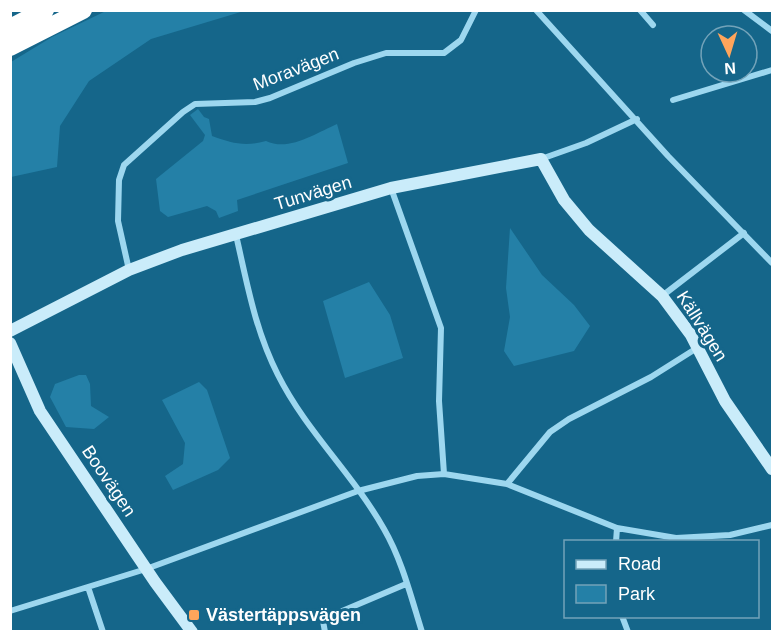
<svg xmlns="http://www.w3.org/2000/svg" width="783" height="642" viewBox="0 0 783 642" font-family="Helvetica,sans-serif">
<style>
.green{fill:#2480a7}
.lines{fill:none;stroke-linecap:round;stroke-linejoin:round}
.street{stroke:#9dd7ef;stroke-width:6}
.secondary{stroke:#caecfa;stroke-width:12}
.highway{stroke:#fff;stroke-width:18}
.poi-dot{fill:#ffa55b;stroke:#15668a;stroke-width:2}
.labels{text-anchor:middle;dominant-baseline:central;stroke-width:6;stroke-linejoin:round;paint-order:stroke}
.street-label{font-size:18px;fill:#fff;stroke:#15668a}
.poi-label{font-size:18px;font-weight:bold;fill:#fff;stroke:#15668a;text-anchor:start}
</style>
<rect width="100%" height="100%" fill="#15668a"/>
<!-- green -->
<path class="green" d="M108,10l136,1 -93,28 -62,42 -29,45 -3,41 -46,10v-115l41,-25z
M198,109l6,8 5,2 3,17c20,7 32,11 54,5 23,11 50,-8 71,-17l11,39 -111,37 1,11 -19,7 -3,-7 -9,-5 -39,11 -8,-6 -4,-32 47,-38 2,-6 -15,-20z
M510,228l32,47 32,30 16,21 -16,25 -60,15 -10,-15 6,-34 -4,-29z
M369,282l21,33 13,43 -58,20 -22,-77z
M79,375h7l4,9 1,22 18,11 -15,12 -28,-2 -16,-30 5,-13z
M199,382l8,8 23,68 -12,12 -45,20 -8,-14 18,-12 2,-21 -23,-43z"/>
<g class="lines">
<!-- street -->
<path class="street" d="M536,10l132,146 104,107
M640,10l13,15
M744,10l28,21
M673,100l99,-30
M541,159l45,-16 51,-24
M391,188l50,140 -2,73 5,73
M236,235c11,48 19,95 42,140 28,56 75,99 106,154 18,31 27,68 38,103
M129,270l-11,-49 1,-41 5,-15 59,-53 12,-8 60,-2 15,-4 84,-35 32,-10h58l17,-13 15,-30
M662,296l82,-63
M507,484l43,-52 19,-13 82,-42 46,-29
M616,542l1,-14
M88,587l15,45
M10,611l136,-42 212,-78 59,-15 27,-2 63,10 110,44 59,10 54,-3 42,-10
M622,616l6,16
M325,632l-2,-11 5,-4 78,-33"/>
<!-- secondary -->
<path class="secondary" d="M10,331l119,-61 53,-20 209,-62 150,-29 23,41 25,30 73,66 29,39 34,66 47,68
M10,343l30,68 115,171 37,50"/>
<!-- highway -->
<path class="highway" d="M10,28l35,-18
M10,47l73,-37"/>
</g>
<!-- markers -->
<rect class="poi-dot" x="188" y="609" width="12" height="12" rx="3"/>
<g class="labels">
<!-- street labels -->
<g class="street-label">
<text transform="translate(296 69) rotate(-21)">Moravägen</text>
<text transform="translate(313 193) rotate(-17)">Tunvägen</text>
<text transform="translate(702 326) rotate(58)">Källvägen</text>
<text transform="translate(109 481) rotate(56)">Boovägen</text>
</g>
<!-- poi labels -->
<g class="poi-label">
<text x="206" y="615">Västertäppsvägen</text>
</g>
</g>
<!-- border -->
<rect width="783" height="642" fill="none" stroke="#ffffff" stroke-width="24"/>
<!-- legend -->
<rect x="564" y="540" width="195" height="78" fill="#15668a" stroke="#73a3b9" stroke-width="1.5"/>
<rect x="576" y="560" width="30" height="9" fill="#caecfa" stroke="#73a3b9" stroke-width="1.5"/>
<text x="618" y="570" font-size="18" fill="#ffffff">Road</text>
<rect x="576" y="585" width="30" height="18" fill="#2480a7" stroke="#73a3b9" stroke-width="1.5"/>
<text x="618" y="600" font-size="18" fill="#ffffff">Park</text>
<!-- north arrow -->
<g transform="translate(729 54) rotate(176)"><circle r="28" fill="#15668a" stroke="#73a3b9" stroke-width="1.5"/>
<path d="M0-4.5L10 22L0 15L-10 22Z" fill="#ffa55b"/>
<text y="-9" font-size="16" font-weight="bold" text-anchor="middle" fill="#ffffff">N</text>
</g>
</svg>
